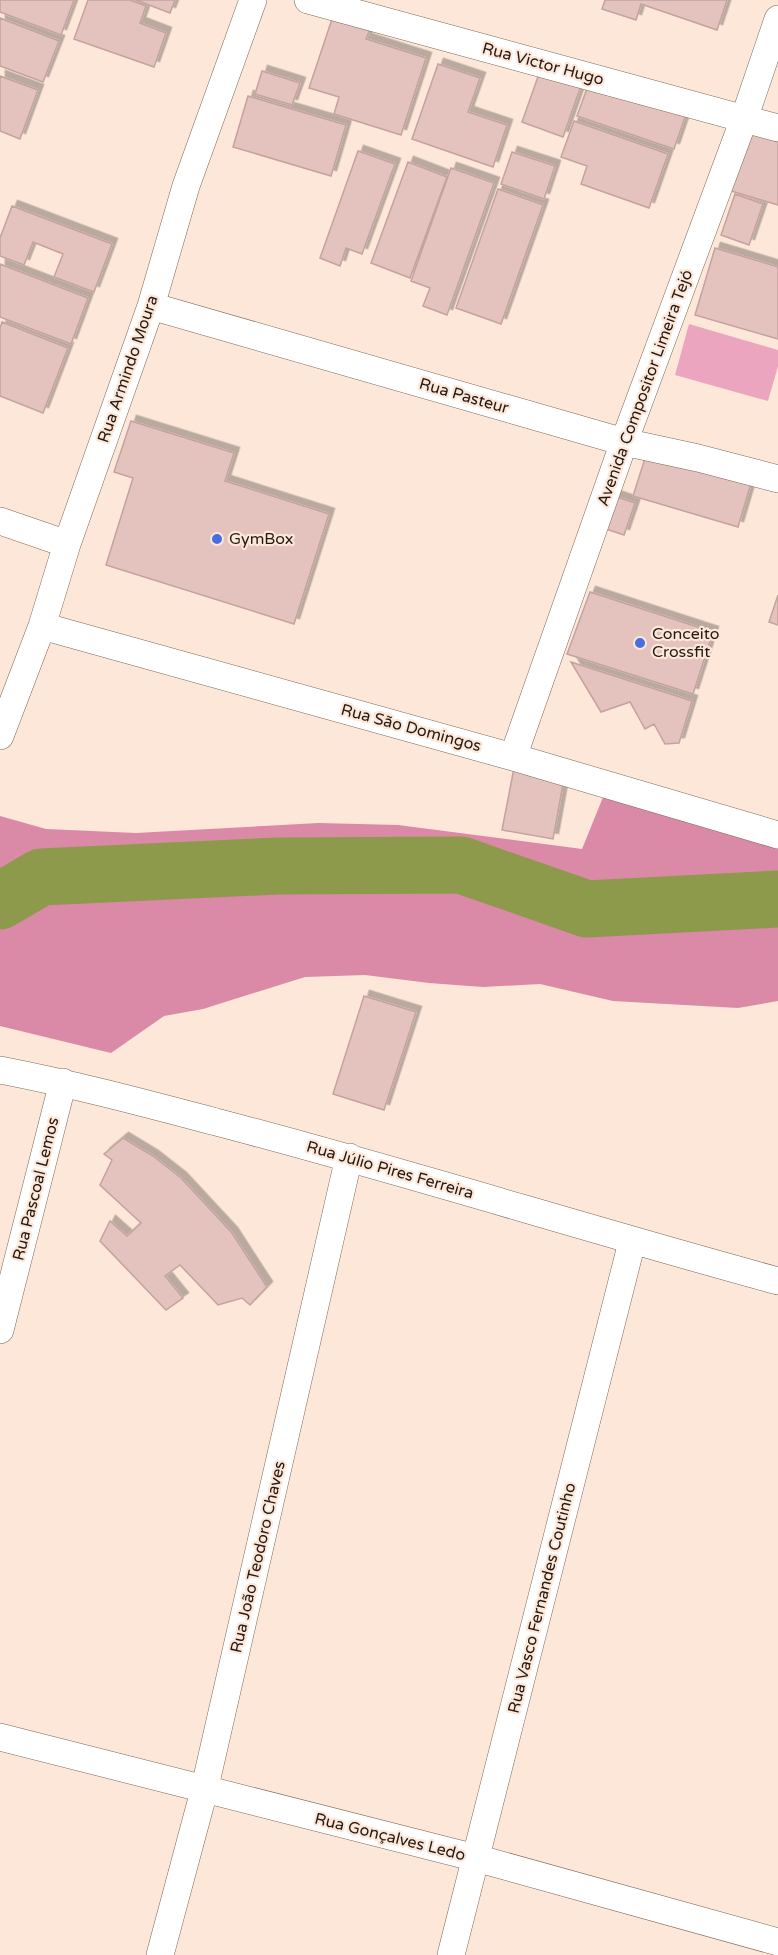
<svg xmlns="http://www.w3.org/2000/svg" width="778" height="1955" viewBox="0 0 778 1955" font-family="'Varela Round',sans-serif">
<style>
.green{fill:#eca5be}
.forest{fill:#da89a6}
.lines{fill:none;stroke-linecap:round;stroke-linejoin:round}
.river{stroke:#8d9a4b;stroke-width:57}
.building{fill:#e4c2be;stroke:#c4a39f;stroke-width:1.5;filter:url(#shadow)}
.street-casing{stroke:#7f6857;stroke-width:28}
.street{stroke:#fff;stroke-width:27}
.poi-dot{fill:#486de0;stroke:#fde7d8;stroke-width:2}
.labels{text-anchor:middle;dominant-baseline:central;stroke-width:4.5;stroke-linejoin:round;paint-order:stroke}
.street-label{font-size:16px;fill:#231913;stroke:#fde7d8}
.poi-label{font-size:16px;fill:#231913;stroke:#fde7d8;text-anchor:start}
</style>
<defs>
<filter id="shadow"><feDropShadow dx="5.5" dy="-5.5" stdDeviation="0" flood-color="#0004"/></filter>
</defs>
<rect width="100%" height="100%" fill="#fde7d8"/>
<!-- green -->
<path class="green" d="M689,324l89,26v16l-10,35 -93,-26z"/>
<!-- forest -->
<path class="forest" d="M610,780l168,46v175l-40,7 -125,-7 -73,-17 -57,3 -54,-4 -64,-8 -60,2 -102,32 -39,7 -53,37 -111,-27v-210l46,13 90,4 183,-10 79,2 184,24z"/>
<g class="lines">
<!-- river -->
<path class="river" d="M0,901l41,-24 237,-11 183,-1 126,44 191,-10"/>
</g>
<!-- building -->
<path class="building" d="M0,0h74l-13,35 -61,-23z
M88,0h42l16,6 -6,17 26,10 -12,34 -80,-28z
M136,0h39l-5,13z
M605,0h122l-10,30 -76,-26 -5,16 -34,-11z
M333,16l37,13 -4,10 60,19 -25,77 -67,-21 5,-17 -30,-9z
M0,18l59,23 -16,41 -43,-16z
M438,64l42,14 -12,34 39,13 -14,42 -81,-28z
M541,68l41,15 -19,54 -41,-15z
M262,71l38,12 -8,22 -37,-11z
M0,76l38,14 -18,49 -20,-8z
M590,80l96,34 -12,35 -97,-33z
M248,96l98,29 -15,51 -98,-29z
M574,121l94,33 -19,54 -68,-24 6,-18 -26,-9z
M748,126l30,9v70l-50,-15z
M358,151l37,13 -33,90 -16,-6 -6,18 -20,-8z
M512,152l43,14 -11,33 -43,-15z
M408,162l39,15 -37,101 -39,-15z
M451,168l43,15 -47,132 -24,-9 7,-18 -19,-7z
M498,189l45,16 -42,119 -45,-16z
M735,194l28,10 -14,41 -28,-10z
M12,206l100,38 -18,48 -40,-15 9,-23 -30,-12 -9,23 -24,-9v-18z
M715,248l63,19v72l-83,-24z
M0,264l88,34 -17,46 -71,-27z
M2,322l66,26 -25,65 -43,-17v-68z
M131,421l103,32 -9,28 104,33 -35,110 -188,-59 27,-87 -19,-6z
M648,449l104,31 -14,47 -105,-31z
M614,496l21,7 -11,32 -21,-7z
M590,592l123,40 -20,62 -126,-40z
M778,595v30l-9,-3z
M571,662l121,39 -13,42 -14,1 -11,-20 -9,5 -15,-27 -29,10z
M515,763l50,10 -12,66 -51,-9z
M364,996l52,16 -32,98 -51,-16z
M123,1138l30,18 28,22 51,55 35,54 -17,18 -8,-7 -24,7 -38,-40 -15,11 18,22 -17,12 -66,-69 10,-20 17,15 14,-13 -41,-38 12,-25 -8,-6z"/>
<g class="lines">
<!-- street casing -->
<g class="street-casing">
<path id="street" d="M308,0l470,128
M151,306l473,136 74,16 80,21
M0,521l67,23
M42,626l471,131 265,78
M0,736l42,-110 25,-82 84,-238 35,-120 67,-186
M513,757l111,-315 120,-323 34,-100
M0,1070c73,14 144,33 216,52 188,49 374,108 562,159
M0,1330l63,-248
M0,1737l476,121 302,84
M160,1955l44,-164 145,-634
M451,1955l181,-713"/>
</g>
<!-- street -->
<use href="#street" class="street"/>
</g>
<!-- markers -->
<g class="poi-dot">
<circle cx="217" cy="539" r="6"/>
<circle cx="640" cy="643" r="6"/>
</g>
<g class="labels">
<!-- street labels -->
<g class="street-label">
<text transform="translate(543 64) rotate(15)">Rua Victor Hugo</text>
<text transform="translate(128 369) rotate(-71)">Rua Armindo Moura</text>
<text transform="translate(645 388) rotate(-70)">Avenida Compositor Limeira Tejó</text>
<text transform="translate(464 396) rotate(16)">Rua Pasteur</text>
<text transform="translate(411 728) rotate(15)">Rua São Domingos</text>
<text transform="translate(390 1170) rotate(16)">Rua Júlio Pires Ferreira</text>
<text transform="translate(36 1189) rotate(-76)">Rua Pascoal Lemos</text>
<text transform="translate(258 1557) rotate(-77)">Rua João Teodoro Chaves</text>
<text transform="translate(542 1598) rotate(-76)">Rua Vasco Fernandes Coutinho</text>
<text transform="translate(390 1837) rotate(14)">Rua Gonçalves Ledo</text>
</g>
<!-- poi labels -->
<g class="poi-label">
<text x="229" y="539">GymBox</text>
<text x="652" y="634">Conceito<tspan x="652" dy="18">Crossfit</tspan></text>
</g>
</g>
</svg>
